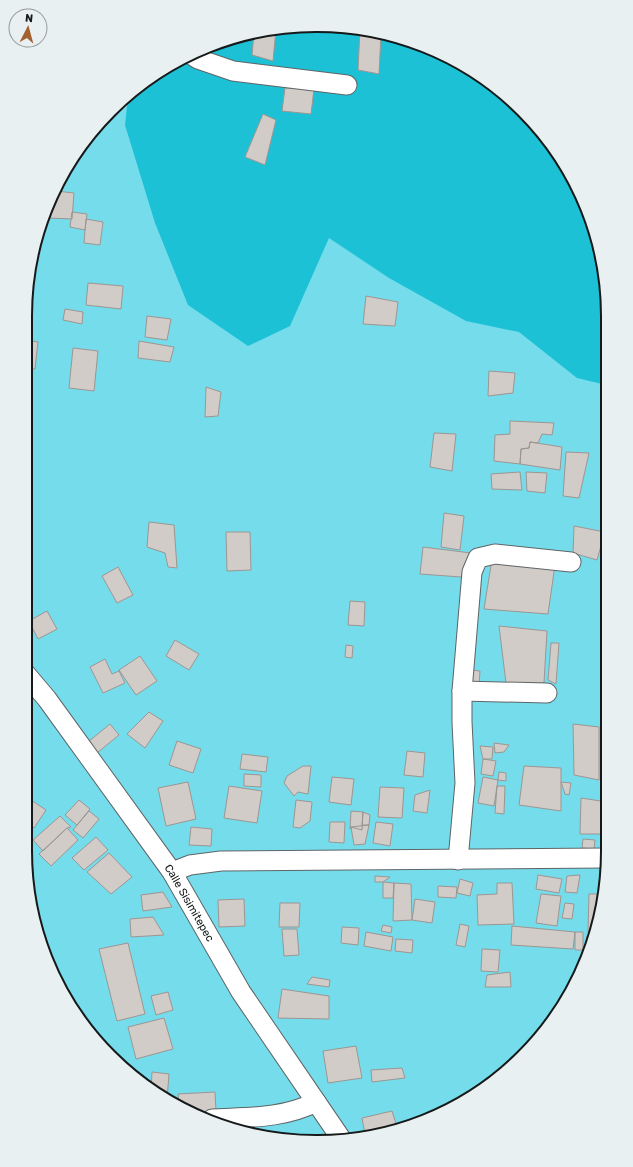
<svg xmlns="http://www.w3.org/2000/svg" width="633" height="1167" viewBox="0 0 633 1167" font-family="Rubik,sans-serif">
<style>
.green{fill:#75dcec}
.forest{fill:#1dc1d6}
.building{fill:#d2ccc8;stroke:#9c9692}
.lines{fill:none;stroke-linecap:round;stroke-linejoin:round}
.minor-casing{stroke:#5e6566;stroke-width:21}
.minor{stroke:#fff;stroke-width:19}
.labels{text-anchor:middle;dominant-baseline:central;stroke-width:3.5;stroke-linejoin:round;paint-order:stroke}
.street-label{font-size:11px;fill:#161919;stroke:#e8f0f1}
.rim{fill:none;stroke:#161919;stroke-width:2}
</style>
<rect width="100%" height="100%" fill="#e8f0f1"/>
<!-- green -->
<path class="green" d="M297,26l57,1 56,13 52,24 47,33 50,57 33,69 14,56 1,590 -9,57 -29,70 -60,74 -81,50 -92,21 -95,-9 -86,-39 -70,-65 -44,-84 -16,-94 1,-552 9,-57 29,-70 33,-47 42,-39 102,-50z"/>
<!-- forest -->
<path class="forest" d="M297,26l57,1 56,13 52,24 47,33 50,57 33,69 14,56v106l-29,-7 -58,-46 -53,-11 -77,-43 -60,-40 -39,88 -42,20 -60,-41 -33,-82 -30,-98 3,-29c30,-29 72,-48 112,-61 18,-5 39,-6 57,-9z"/>
<!-- building -->
<path class="building" d="M276,29l-3,32 -21,-6 2,-22z
M360,29l21,6 -2,39 -21,-4z
M285,88l29,1 -3,25 -29,-3z
M263,114l13,6 -11,45 -20,-8z
M56,191l18,2 -2,26 -23,-1 1,-13z
M72,212l15,2 -2,16 -15,-3z
M86,219l17,3 -3,23 -16,-2z
M88,283l35,3 -2,23 -35,-4z
M366,296l32,6 -3,24 -32,-2z
M65,309l18,3 -1,12 -19,-4z
M147,316l24,3 -4,21 -22,-3z
M26,340l12,2 -3,27 -9,-1z
M139,341l35,6 -4,15 -32,-4z
M73,348l25,3 -4,40 -25,-3z
M489,371l26,2 -2,20 -25,3z
M206,387l15,5 -3,24 -13,1z
M510,421l44,2 -2,12 -10,-1 -4,9 -8,-1 -1,6 -8,1 -1,15 -26,-3 1,-26 15,-1z
M434,433l22,1 -4,37 -22,-4z
M530,442l32,5 -2,23 -40,-6 1,-15 8,-1z
M566,452l23,1 -10,45 -16,-2z
M520,472l2,18 -30,-1 -1,-15z
M526,472l21,1 -2,20 -18,-2z
M444,513l20,3 -4,34 -19,-3z
M149,522l25,3 3,43 -9,-1 -3,-14 -18,-6z
M574,526l31,6 -8,28 -24,-7z
M226,532h24l1,38 -24,1z
M423,547l48,6 -10,24 -41,-3z
M606,554l1,41h-4z
M492,559l63,6 -7,49 -64,-5z
M118,567l15,28 -16,8 -15,-27z
M350,601l15,1 -1,24 -16,-1z
M47,611l10,18 -19,10 -9,-18z
M499,626l48,5 -3,52h-38z
M175,640l24,14 -10,16 -23,-14z
M551,643h8l-3,41 -8,-4z
M346,645l7,1 -1,12 -7,-1z
M140,656l17,25 -21,14 -17,-25z
M105,659l7,15 7,-3 6,12 -22,10 -13,-26z
M470,670l10,1 -1,14 -10,-1z
M149,712l14,9 -18,27 -18,-14z
M110,724l9,11 -22,18 -9,-11z
M573,724l26,3v53l-25,-5z
M177,741l24,8 -8,24 -24,-8z
M494,743l15,2 -5,7 -9,1z
M480,746l13,1 -1,12h-9z
M407,751l18,2 -2,24 -19,-2z
M242,754l26,3 -2,15 -26,-3z
M483,759l13,2 -3,15 -12,-2z
M303,766h8l-3,28 -10,-2 -4,4 -10,-13 3,-7z
M524,766l37,2v43l-42,-6z
M499,772l7,1v8l-8,-1z
M244,774l17,1v12l-17,-1z
M332,777l22,2 -3,26 -22,-3z
M483,777l15,3 -4,26 -16,-3z
M188,782l8,37 -30,7 -8,-38z
M561,782l10,1 -2,12 -4,-1z
M229,786l33,5 -5,32 -33,-5z
M497,786h8l-1,28 -9,-1z
M380,787l24,1 -2,30 -24,-1z
M430,790l-3,23 -14,-2 2,-16z
M25,796l21,14 -12,18 -9,-6z
M581,798l26,4v32h-27z
M79,800l11,9 -13,16 -12,-10z
M296,800l16,2 -2,19 -10,7 -7,-1z
M89,811l10,8 -16,19 -10,-8z
M351,811l12,1 -1,18 -11,-3 -1,2z
M363,812l7,3 -1,10h-7z
M60,816l11,11 -4,1 -24,23 -10,-11z
M330,822h15l-1,21 -15,-1z
M376,822l17,2 -3,22 -17,-3z
M369,825l-4,19 -11,1 -3,-18z
M191,827l21,2 -1,17 -22,-1z
M67,828l11,12 -27,26 -12,-12z
M96,837l12,13 -24,20 -12,-12z
M583,839l12,1 -1,9 -12,-1z
M109,853l23,24 -21,17 -24,-22z
M538,875l24,4 -3,14 -23,-4z
M580,875l-3,18 -12,-1 2,-16z
M375,876l15,1 -7,5h-8z
M460,879l13,4 -3,13 -13,-3z
M383,882l11,1 -1,15h-10z
M394,883l17,1 1,36 -19,1z
M497,883h15l2,41 -36,1 -1,-30 20,-1z
M438,886l19,1 -1,11 -18,-1z
M163,892l9,15 -29,4 -2,-16z
M541,894l20,2 -4,30 -21,-3z
M589,894h14l-5,32 -2,6h-8z
M244,899l1,27 -26,1 -1,-27z
M415,899l20,3 -3,21 -20,-3z
M280,903h20l-1,24h-20z
M565,903l9,1 -2,15 -10,-1z
M153,917l11,18 -33,2 -1,-18z
M460,924l9,2 -4,21 -9,-2z
M383,925l9,2 -1,6 -10,-2z
M512,926l63,6 -2,17 -62,-4z
M342,927l17,1 -1,17 -17,-2z
M282,929h15l2,26 -15,1z
M366,932l27,5 -2,14 -27,-5z
M575,932h8v18h-8z
M587,936h7l-8,19z
M396,939l17,1 -1,13 -17,-2z
M128,943l17,71 -28,7 -18,-72z
M482,949l18,1 -2,22 -17,-1z
M510,972l1,15h-26l2,-12z
M312,977l18,3 -1,7 -22,-3z
M282,989l47,7v23l-51,-1z
M168,992l5,18 -17,5 -5,-19z
M164,1018l9,31 -37,10 -8,-32z
M356,1046l6,32 -34,5 -5,-32z
M402,1068l3,10 -33,4 -1,-12z
M152,1072l17,2 -2,25 -12,-6 -4,-3z
M215,1092l1,19 -20,1 -17,-8 -1,-10z
M392,1111l5,16 -32,7 -3,-16z"/>
<g class="lines">
<!-- minor casing -->
<g class="minor-casing">
<g id="minor">
<path d="M190,54l8,5 35,12 114,14"/>
<path id="s1" d="M25,673l22,26 125,173 69,120 101,148"/>
<path d="M462,691l85,2"/>
<path d="M458,860l7,-77 -3,-61v-31l10,-119 6,-14 17,-4 76,8"/>
<path d="M172,872l18,-7 31,-4 386,-3"/>
<path d="M212,1119c36,-2 70,0 104,-17"/>
</g>
</g>
<!-- minor -->
<use href="#minor" class="minor"/>
</g>
<g class="labels">
<!-- street labels -->
<g class="street-label">
<text stroke="none"><textPath href="#s1" startOffset="283">Calle Sisimitepec</textPath></text>
</g>
</g>
<!-- crop -->
<path d="M0 0H633V1167H0ZM316 32H317A284 284 0 0 1 601 316V851A284 284 0 0 1 317 1135H316A284 284 0 0 1 32 851V316A284 284 0 0 1 316 32Z" fill="#e8f0f1" fill-rule="evenodd"/>
<path class="rim" d="M316 32H317A284 284 0 0 1 601 316V851A284 284 0 0 1 317 1135H316A284 284 0 0 1 32 851V316A284 284 0 0 1 316 32Z"/>
<!-- north arrow -->
<g transform="translate(28 28) rotate(6)"><circle r="19" fill="#e8f0f1" stroke="#949a9b"/>
<path d="M0-3L7 15L0 10L-7 15Z" fill="#a46130"/>
<text y="-6" font-size="11" font-weight="bold" text-anchor="middle" fill="#161919">N</text>
</g>
</svg>
